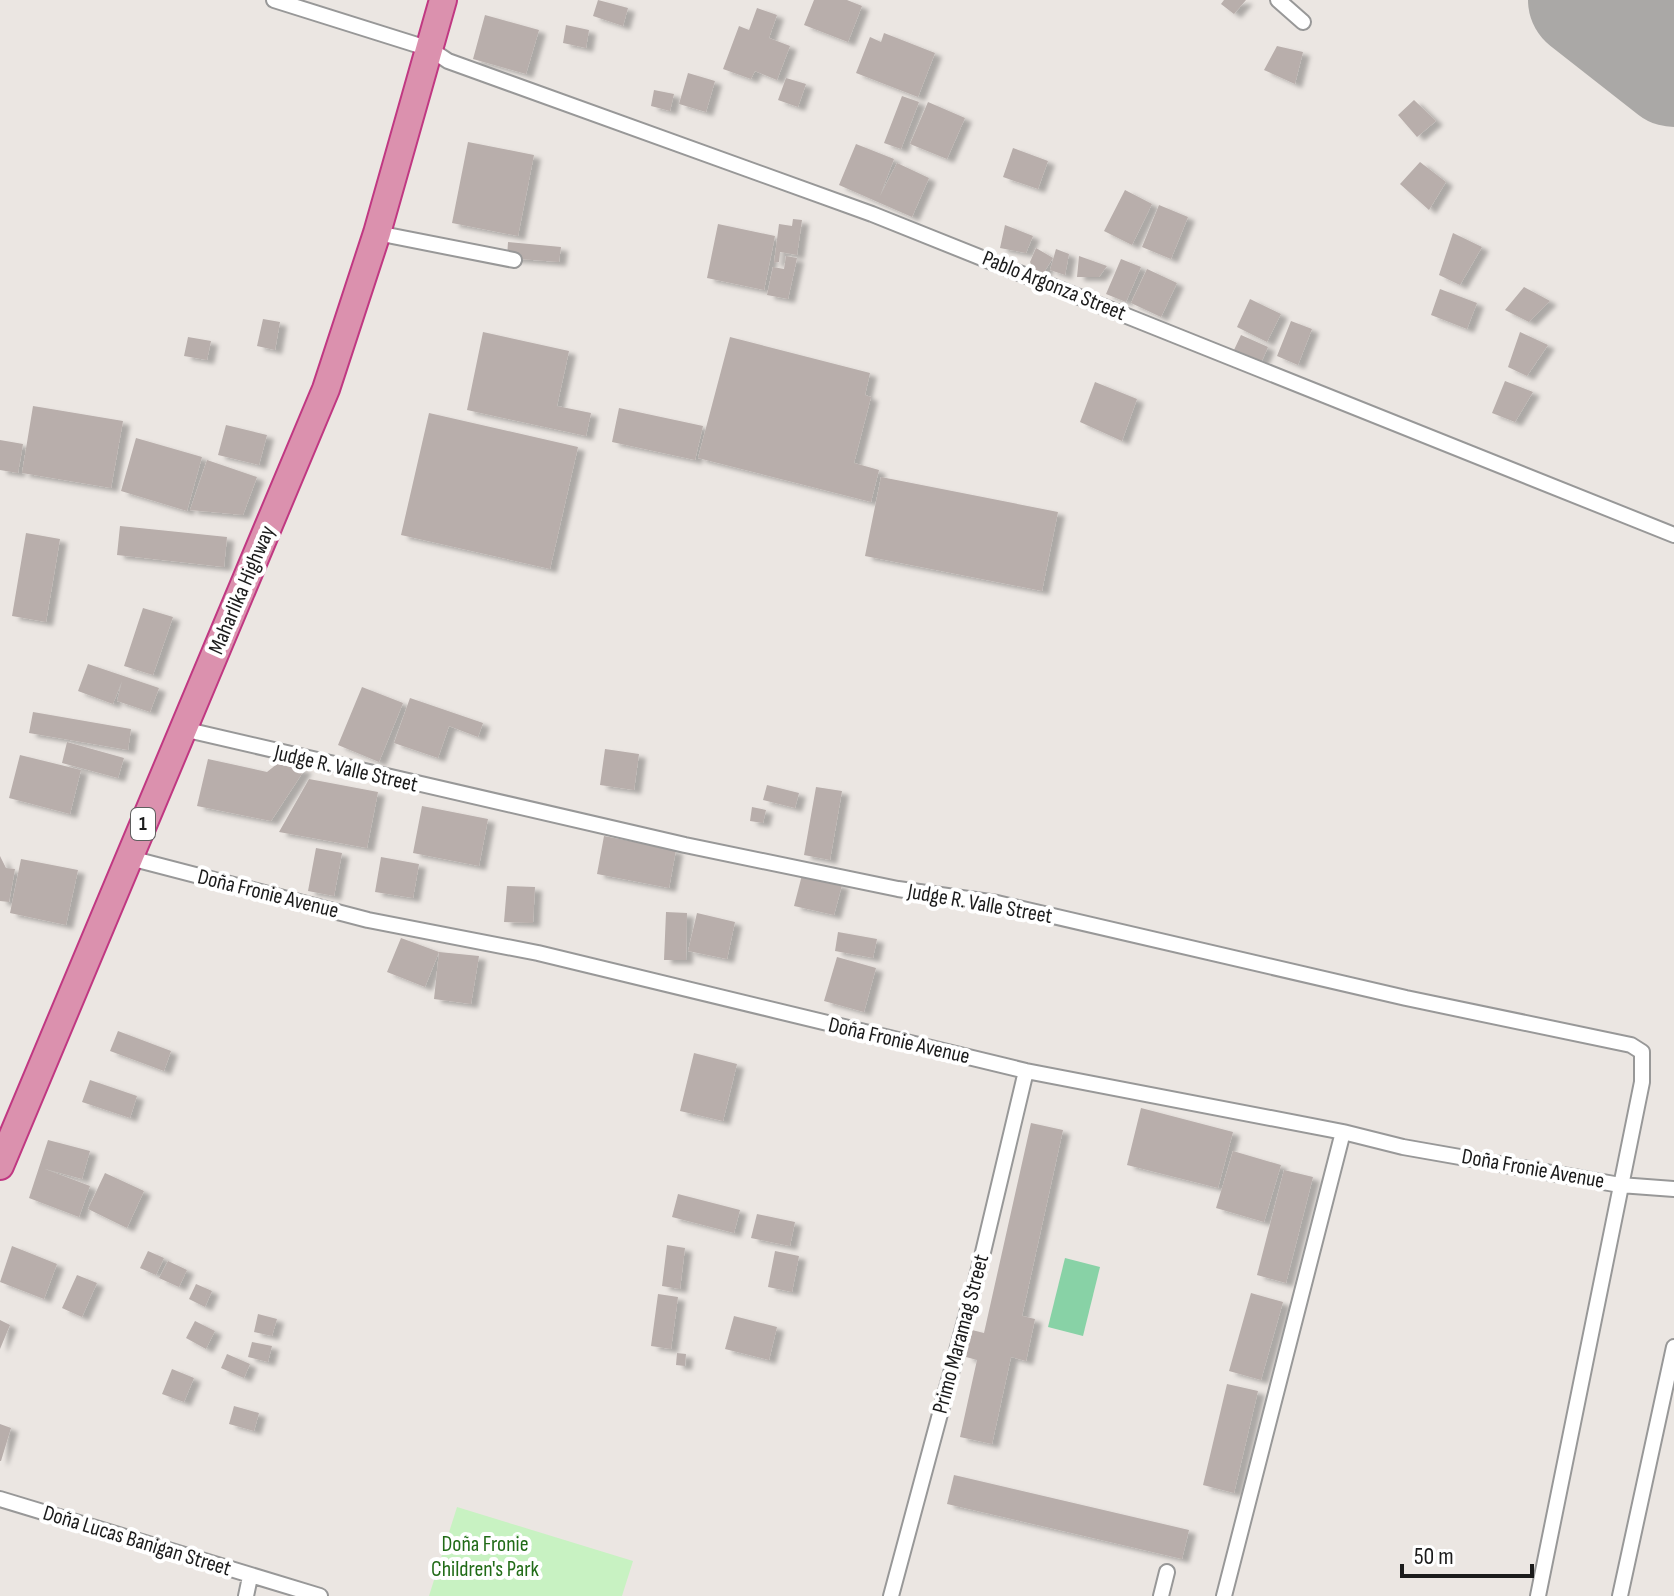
<svg xmlns="http://www.w3.org/2000/svg" width="1674" height="1596" viewBox="0 0 1674 1596" font-family="'Sofia Sans Condensed',sans-serif">
<style>
.park{fill:#c8f2c2}
.pitch{fill:#88d2a6}
.lines{fill:none;stroke-linecap:round;stroke-linejoin:round}
.runway{stroke:#aaa8a6;stroke-width:116}
.building{fill:#b8aeab;filter:url(#shadow)}
.street-casing{stroke:#989898;stroke-width:18}
.highway-casing{stroke:#c03882;stroke-width:30}
.street{stroke:#fff;stroke-width:14}
.highway{stroke:#db91ae;stroke-width:26}
.labels{text-anchor:middle;dominant-baseline:central;stroke-width:8;stroke-linejoin:round;paint-order:stroke}
.shield{fill:#fff;stroke:#5f5f5f;stroke-width:2}
.shield-label{font-size:20px;font-weight:bold;fill:#1b1b1b}
.street-label{font-size:22px;fill:#1b1b1b;stroke:#fff}
.park-label{font-size:22px;fill:#216b17;stroke:#fff}
</style>
<defs>
<filter id="shadow"><feDropShadow dx="7" dy="4" stdDeviation="2" flood-color="#0004"/></filter>
</defs>
<rect width="100%" height="100%" fill="#ebe6e2"/>
<!-- park -->
<path class="park" d="M457,1507l176,54 -11,35h-193z"/>
<!-- pitch -->
<path class="pitch" d="M1065,1258l35,9 -17,69 -35,-9z"/>
<g class="lines">
<!-- runway -->
<path class="runway" d="M1586,0l88,69"/>
</g>
<!-- building -->
<path class="building" d="M598,0l30,8 -5,18 -30,-10z
M814,0h33l15,6 -14,36 -44,-17z
M1224,0h22l-12,14 -13,-10z
M757,8l20,7 -8,23 21,8 -13,34 -22,-9 -4,8 -28,-10 16,-43 10,4z
M485,15l54,15 -13,44 -53,-15z
M566,25l23,5 -3,18 -23,-5z
M884,33l51,20 -17,44 -62,-24 14,-36 11,5z
M1277,46l26,6 -8,32 -31,-14z
M688,73l27,8 -9,31 -27,-8z
M786,78l20,6 -8,23 -20,-7z
M654,90l20,4 -4,17 -19,-5z
M902,96l17,6 -18,47 -17,-6z
M1414,100l22,21 -19,16 -19,-22z
M928,102l37,16 -18,41 -37,-15z
M468,142l66,13 -16,81 -66,-13z
M856,144l38,15 -14,37 17,-33 32,15 -17,39 -73,-32z
M1013,148l35,13 -10,28 -35,-12z
M1420,162l26,20 -17,28 -29,-26z
M1125,190l27,14 -20,41 -28,-14z
M1159,205l29,12 -17,42 -29,-12z
M793,219l9,1 -5,35 -17,-3 -1,10 -5,1 5,-39 13,2z
M718,224l57,12 -11,54 -57,-12z
M1005,225l28,11 -7,17 -26,-5z
M1453,233l29,14 -22,38 -21,-10z
M508,242l53,5 -2,15 -52,-4z
M1036,248l17,10 -14,22 -9,-18z
M1056,249l13,5 -4,21 -15,-5z
M786,256l11,2 -9,41 -21,-4 6,-28 11,2z
M1079,256l28,10 -8,11h-22z
M1121,259l20,8 -15,35 -20,-8z
M1147,269l30,14 -16,34 -30,-14z
M1524,287l26,14 -21,21 -24,-12z
M1440,289l37,14 -10,26 -36,-14z
M1250,299l31,15 -14,28 -30,-15z
M263,319l17,3 -5,28 -18,-4z
M1291,321l21,8 -14,36 -21,-9z
M483,332l86,19 -12,55 34,7 -5,23 -119,-26z
M1520,332l28,13 -21,31 -19,-9z
M1241,335l27,12 -7,16 -27,-13z
M188,337l23,4 -4,19 -23,-4z
M730,337l140,36 -5,22 6,2 -17,66 25,7 -8,32 -173,-44z
M1505,381l28,11 -18,30 -23,-9z
M1095,382l42,17 -15,42 -42,-19z
M33,406l90,15 -12,67 -89,-15z
M619,408l84,18 -8,34 -83,-18z
M429,413l149,34 -28,122 -149,-34z
M226,425l41,10 -8,30 -41,-10z
M136,438l66,19 -15,54 -66,-20z
M0,440l23,4 -5,29 -18,-3z
M207,460l50,17 -14,38 -53,-5z
M881,477l177,35 -16,79 -177,-35z
M120,526l107,11 -3,30 -107,-12z
M26,533l34,6 -14,83 -34,-6z
M143,608l30,9 -20,58 -29,-9z
M88,664l71,24 -9,24 -33,-11 5,-20 -9,23 -35,-13z
M362,687l41,16 -24,59 -41,-17z
M410,698l73,25 -5,14 -29,-11 -11,32 -44,-15z
M33,712l98,17 -3,21 -99,-17z
M67,742l57,16 -6,20 -56,-15z
M605,749l34,5 -5,36 -34,-5z
M20,755l61,15 -11,44 -61,-16z
M208,759l59,13 10,-8 28,5 -34,52 -74,-15z
M309,779l69,13 -11,56 -88,-16z
M767,785l32,8 -4,15 -32,-8z
M816,787l26,4 -12,69 -26,-5z
M422,806l66,13 -9,47 -66,-13z
M752,807l14,3 -3,13 -13,-2z
M604,836l72,14 -7,38 -72,-14z
M316,848l26,5 -8,43 -26,-5z
M0,856l6,12 9,1 -6,33 -9,-1z
M381,857l38,7 -6,34 -38,-6z
M21,859l57,11 -12,55 -56,-12z
M802,875l40,10 -8,30 -40,-9z
M507,886l28,1 -2,36 -29,-1z
M666,912l21,1 -1,47h-22z
M697,913l38,9 -8,37 -39,-8z
M838,932l39,7 -4,19 -38,-7z
M401,938l38,14 -14,35 -38,-15z
M439,952l40,4 -8,48 -37,-5z
M837,957l39,11 -12,44 -40,-11z
M118,1031l53,20 -7,20 -54,-20z
M694,1053l43,11 -14,57 -43,-10z
M90,1080l47,16 -7,22 -48,-16z
M1141,1108l92,24 -15,56 -91,-23z
M1031,1123l32,7 -41,186 13,3 -9,42 -15,-4 -19,87 -32,-7 17,-77 -11,-3 6,-27 12,3z
M48,1140l42,11 -8,28 -37,-10 45,17 -11,31 -50,-19z
M1233,1151l48,14 -17,57 -48,-14z
M1284,1170l29,7 -27,106 -29,-8z
M105,1173l39,18 -17,37 -39,-19z
M678,1194l62,16 -6,23 -62,-16z
M757,1214l38,8 -5,24 -39,-8z
M667,1245l18,3 -5,41 -18,-3z
M12,1246l45,18 -13,35 -44,-17z
M148,1251l16,7 -8,17 -16,-7z
M775,1251l24,5 -7,36 -24,-5z
M168,1261l19,9 -8,17 -20,-9z
M77,1275l20,8 -15,34 -20,-9z
M196,1284l16,7 -7,16 -16,-8z
M1251,1293l32,9 -22,78 -32,-9z
M658,1294l20,3 -7,52 -20,-3z
M258,1314l19,5 -5,17 -18,-4z
M734,1316l43,11 -8,33 -44,-11z
M0,1320l10,5 -10,24z
M195,1321l20,10 -9,18 -20,-11z
M252,1342l20,4 -4,16 -20,-5z
M677,1353l9,1 -1,12 -9,-1z
M227,1354l23,10 -6,14 -23,-10z
M172,1369l22,9 -10,24 -22,-8z
M1227,1384l31,7 -24,102 -31,-8z
M234,1406l25,7 -5,18 -25,-7z
M0,1424l11,4 -10,33h-1z
M954,1475l235,55 -7,29 -235,-55z"/>
<g class="lines">
<!-- street casing -->
<g class="street-casing">
<path id="street" d="M274,0l156,49 18,12 424,153 802,321
M1278,0l25,22
M377,233l137,27
M183,729l502,116 213,44 99,14 409,95 225,47 11,7v30l-104,514
M130,858l238,62 170,33 488,118 317,61 60,15 217,38 54,4
M0,1499l320,97
M246,1596l4,-19
M891,1596l88,-327 47,-198
M1161,1596l6,-24
M1224,1596l119,-464
M1620,1596l54,-249"/>
</g>
<!-- highway casing -->
<g class="highway-casing">
<path id="highway" d="M0,1166l326,-777 51,-156 66,-233"/>
</g>
<!-- street -->
<use href="#street" class="street"/>
<!-- highway -->
<use href="#highway" class="highway"/>
</g>
<g class="labels">
<!-- shield labels -->
<rect class="shield" x="131" y="808" width="24" height="32" rx="6"/>
<g class="shield-label">
<text x="143" y="824">1</text>
</g>
<!-- street labels -->
<g class="street-label">
<text transform="translate(1054 286) rotate(22)">Pablo Argonza Street</text>
<text transform="translate(242 590) rotate(-67)">Maharlika Highway</text>
<text transform="translate(346 769) rotate(13)">Judge R. Valle Street</text>
<text transform="translate(268 894) rotate(14)">Doña Fronie Avenue</text>
<text transform="translate(980 904) rotate(10)">Judge R. Valle Street</text>
<text transform="translate(899 1041) rotate(13)">Doña Fronie Avenue</text>
<text transform="translate(1533 1169) rotate(10)">Doña Fronie Avenue</text>
<text transform="translate(961 1334) rotate(-75)">Primo Maramag Street</text>
<text transform="translate(137 1541) rotate(17)">Doña Lucas Banigan Street</text>
</g>
<!-- park labels -->
<g class="park-label">
<text x="485" y="1544">Doña Fronie<tspan x="485" dy="25">Children's Park</tspan></text>
</g>
</g>
<!-- scale -->
<path d="M1402 1564v12h130v-12" fill="none" stroke="#1b1b1b" stroke-width="4"/>
<text x="1414" y="1564" font-size="24" fill="#1b1b1b" stroke="#ffffff" stroke-width="6" paint-order="stroke">50 m</text>
</svg>
